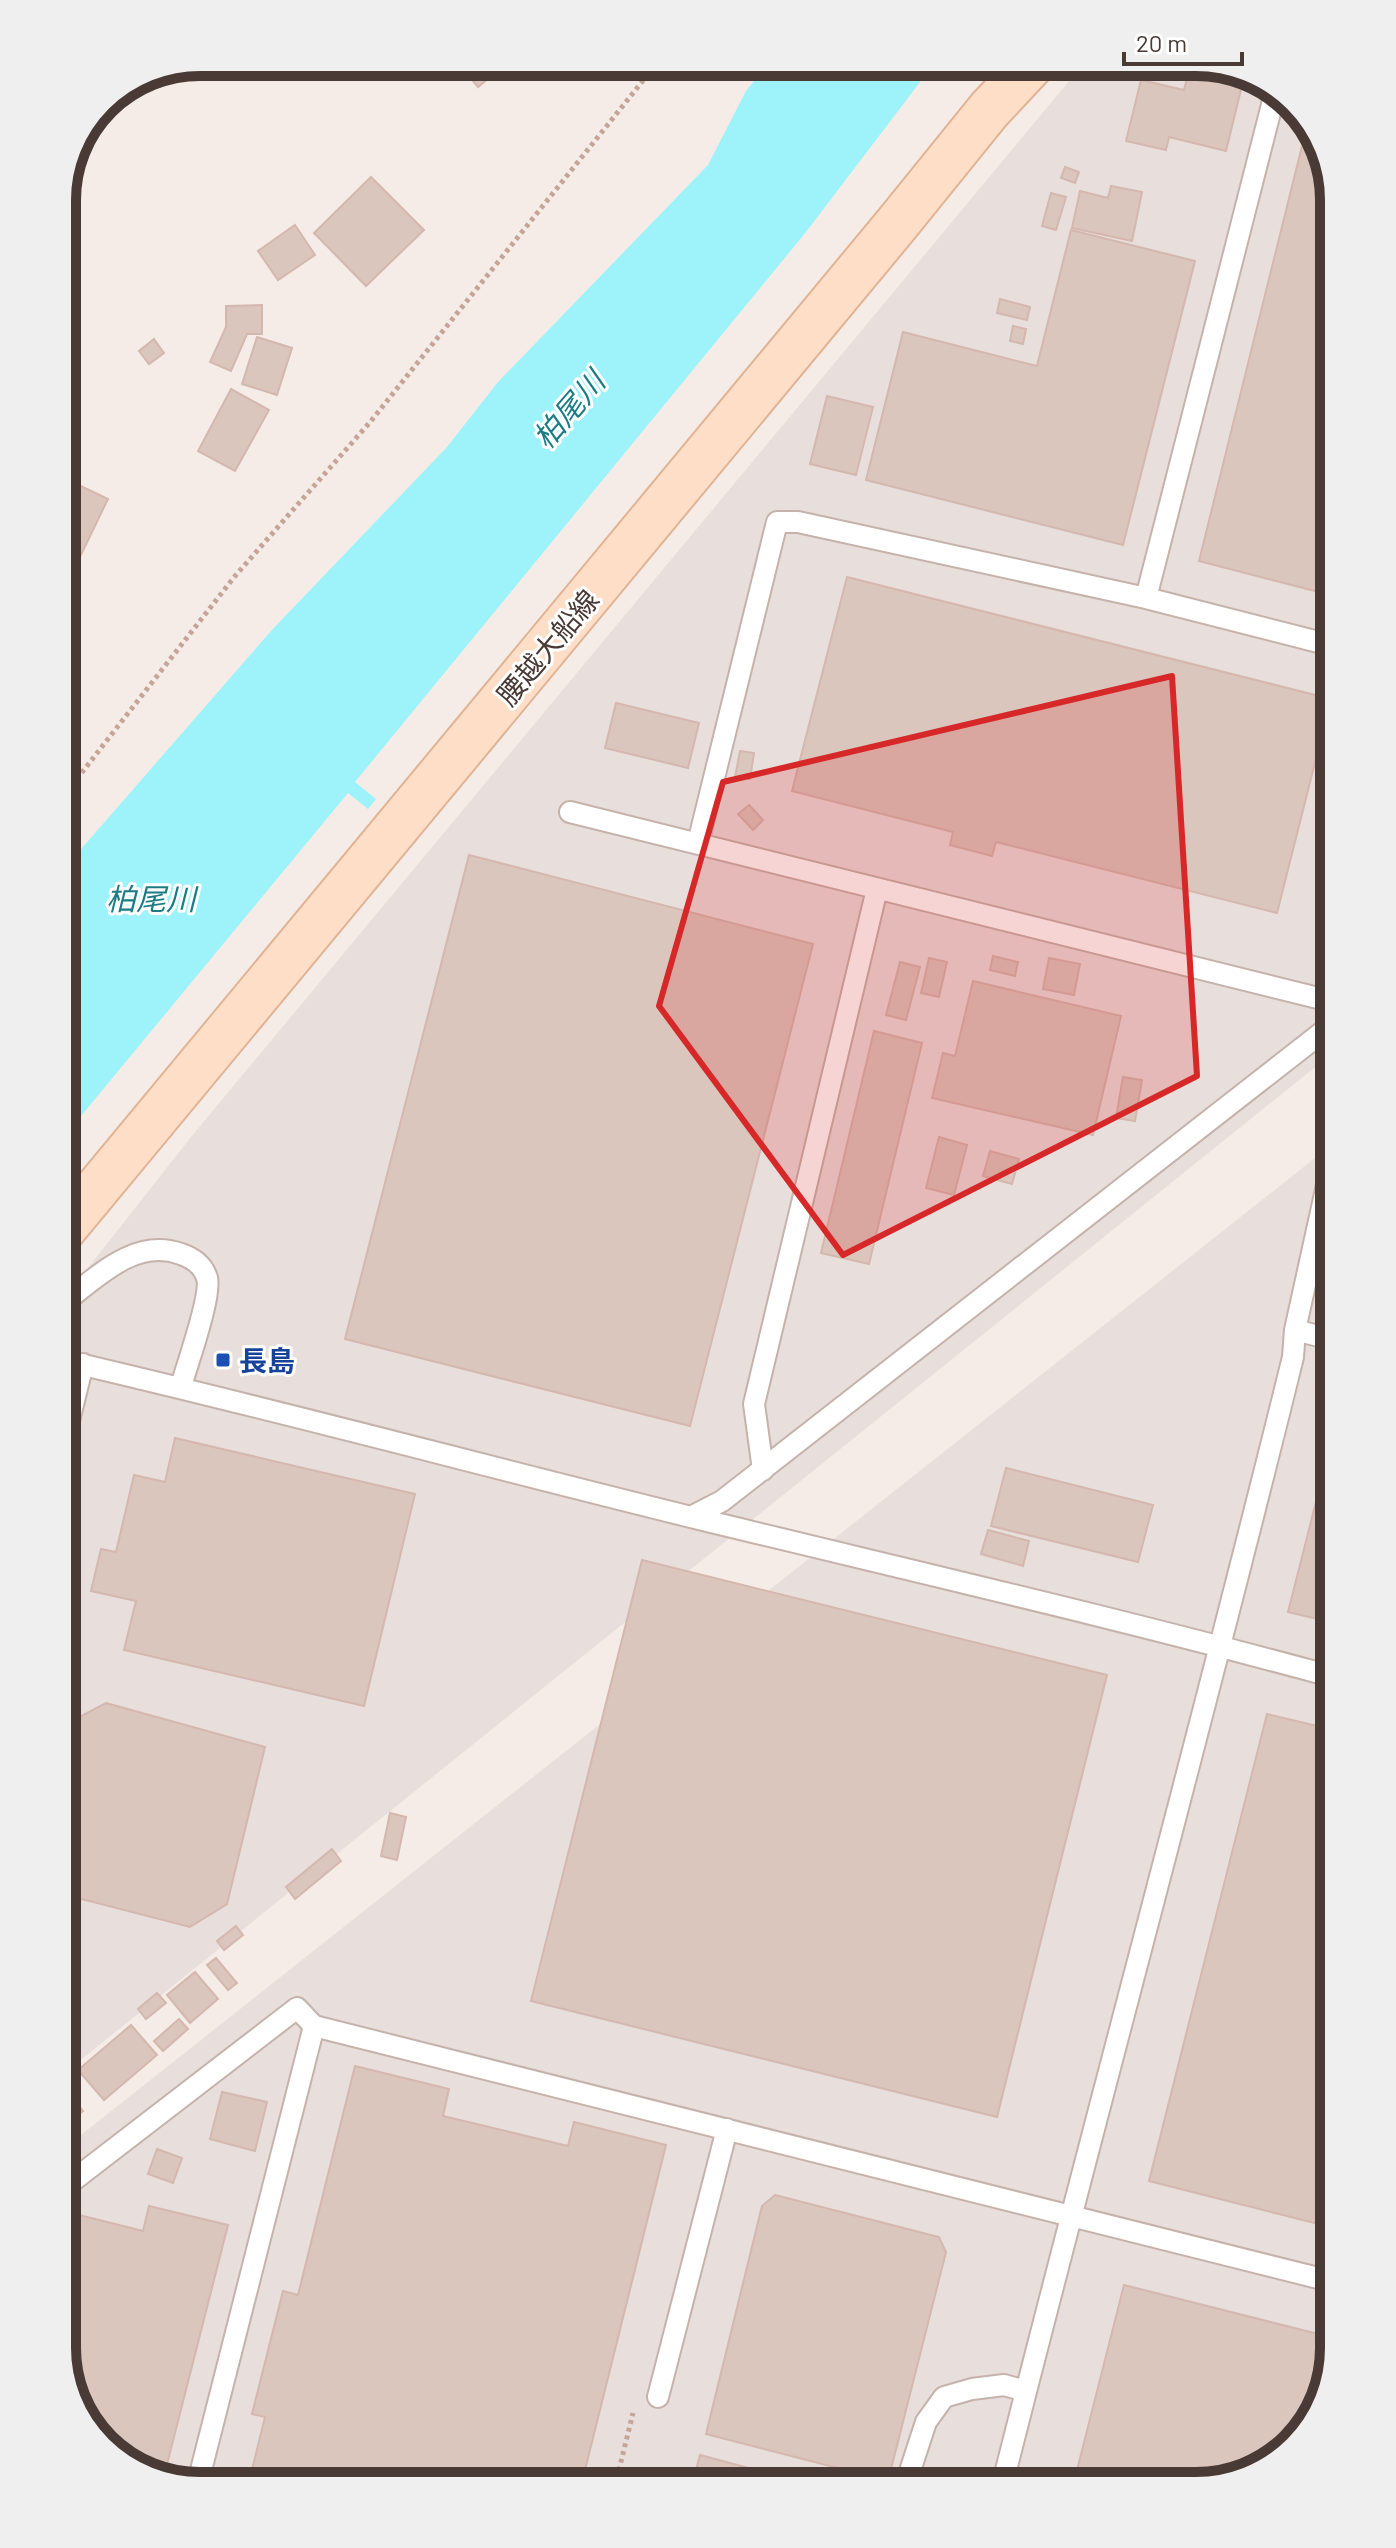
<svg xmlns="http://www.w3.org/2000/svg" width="1396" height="2548" viewBox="0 0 1396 2548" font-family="Barlow,'Noto Sans JP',sans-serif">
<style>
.industrial{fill:#e8dedc}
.water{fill:#9df3f9}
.building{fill:#dbc6be;stroke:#d4b7ad;stroke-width:2}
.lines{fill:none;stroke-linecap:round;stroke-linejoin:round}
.service-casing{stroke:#c5b3ab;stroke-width:24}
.secondary-casing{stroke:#e1b395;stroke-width:48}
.path{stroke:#c5a598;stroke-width:5;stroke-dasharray:4 4;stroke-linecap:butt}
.service{stroke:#fff;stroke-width:20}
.secondary{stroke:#ffdec7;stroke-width:44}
.marked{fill:#d62828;fill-opacity:0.2;stroke:#d62828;stroke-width:6;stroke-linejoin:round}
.transit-dot{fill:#1a4fb4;stroke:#fff;stroke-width:3}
.labels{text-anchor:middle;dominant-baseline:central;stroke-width:6;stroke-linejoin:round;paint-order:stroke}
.street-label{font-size:28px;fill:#493a35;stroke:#fff}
.transit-label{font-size:28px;font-weight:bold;fill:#164399;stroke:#fff;text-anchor:start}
.water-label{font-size:30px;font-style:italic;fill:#1b7c84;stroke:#fff}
.rim{fill:none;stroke:#493a35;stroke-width:10}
</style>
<rect width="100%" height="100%" fill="#f5ece7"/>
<!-- industrial -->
<path class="industrial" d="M1205,62l74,28 44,57 11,53v852l-1272,1023v-774l129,-164 893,-1074z
M1334,1143v1205l-23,76 -62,51 -53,11h-1004l-69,-24 -50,-61 -11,-53v-198z"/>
<!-- water -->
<path class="water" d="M933,65l-127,167 -451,550 21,17 -8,10 -20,-16 -286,346v-268l209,-240 176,-184 51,-65 210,-217 38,-74 19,-24z"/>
<!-- building -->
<path class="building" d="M1191,62h14l39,15 -18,74 -57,-14 -3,13 -40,-9 15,-61 43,10z
M463,69h37l-22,18z
M1307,126l16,21 11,53v396l-135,-35z
M1065,167l14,5 -4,11 -14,-5z
M371,177l53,53 -58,56 -52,-53z
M1111,186l31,6 -10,49 -60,-13 8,-37 28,7z
M1051,193l15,4 -10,33 -14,-4z
M295,225l20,30 -37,25 -20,-29z
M1071,230l124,31 -72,284 -257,-65 37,-148 134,34z
M1000,299l30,8 -3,13 -30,-7z
M262,305v29h-15l-16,37 -21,-9 16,-35v-21z
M1013,326l13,3 -3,15 -13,-3z
M257,337l35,11 -15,47 -35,-11z
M154,339l10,14 -15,11 -10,-13z
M231,389l38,21 -34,61 -37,-20z
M827,396l46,11 -17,68 -46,-11z
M66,479l42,20 -46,95v-107z
M847,577l484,122 -54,214 -281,-71 -4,14 -42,-11 3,-13 -161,-41z
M616,703l83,20 -11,45 -83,-20z
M740,751l14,2 -4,26 -15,-2z
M749,805l14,15 -10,10 -15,-16z
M469,855l344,89 -123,482 -345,-87z
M993,956l25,6 -3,14 -25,-6z
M929,958l18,4 -8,35 -18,-4z
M1049,958l31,6 -6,31 -31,-6z
M900,962l20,5 -14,53 -20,-5z
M973,981l148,35 -28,119 -161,-37 11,-45 12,3z
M874,1031l48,12 -53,221 -48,-11z
M1123,1077l19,3 -7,41 -19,-3z
M939,1137l28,8 -13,50 -28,-7z
M990,1151l29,8 -7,25 -29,-8z
M1334,1431v192l-46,-11z
M175,1438l240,56 -51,212 -240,-56 12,-49 -45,-10 10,-42 15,3 18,-77 31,7z
M1006,1468l147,37 -15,57 -147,-36z
M988,1530l41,11 -6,25 -42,-12z
M642,1560l465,115 -110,442 -466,-116z
M106,1703l159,44 -38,157 -37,23 -128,-33v-145l6,-26z
M1267,1714l67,16v498l-185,-47z
M390,1813l16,4 -9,43 -16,-4z
M332,1849l9,12 -46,38 -9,-12z
M236,1926l7,9 -19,15 -7,-9z
M216,1958l21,25 -9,7 -21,-25z
M195,1972l23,27 -28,24 -23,-28z
M157,1993l9,10 -20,16 -8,-10z
M179,2019l9,10 -25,22 -9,-10z
M131,2025l26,30 -53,45 -26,-30z
M355,2066l94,23 -6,27 125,30 6,-24 92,23 -85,341h-333l17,-69 -13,-3 31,-123 15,4z
M62,2086l21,25 -21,18z
M222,2092l45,10 -12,49 -45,-12z
M157,2149l25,9 -9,25 -25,-9z
M775,2195l164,42 7,15 -58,229 -182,-47 56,-228z
M149,2206l79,19 -64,251 -41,-14 -50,-61 -11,-53v-116l5,-20 76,19z
M1124,2285l210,53v10l-23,76 -62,51 -15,3 -42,-10 -4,18h-115z
M700,2455l56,15 -4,16h-60z"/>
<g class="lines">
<!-- service casing -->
<g class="service-casing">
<path id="service" d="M1146,598l130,-509
M570,812l764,190
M698,843l79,-321h21l348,76 188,48
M62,1304c34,-26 73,-67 119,-50 12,4 22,11 26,24 5,17 -20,87 -26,108
M1295,1330l39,10
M62,1360c212,49 422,106 633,158 213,52 427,101 639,159
M62,1449l21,-85
M763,1470l-9,-66 123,-515
M691,1517l31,-16 612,-478
M62,2189l235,-181 17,18 1020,256
M658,2397l69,-268
M197,2486l117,-460
M910,2486l-2,-9 18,-55 18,-25 28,-8 32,-4 22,6
M1002,2486c95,-377 198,-751 291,-1129l2,-27 39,-177"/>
</g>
<!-- secondary casing -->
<g class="secondary-casing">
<path id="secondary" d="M62,1231l834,-1006 93,-115 43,-46"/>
</g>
<!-- path -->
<path class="path" d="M62,798l173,-222 136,-155 282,-353
M615,2486l18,-73"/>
<!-- service -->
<use href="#service" class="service"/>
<!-- secondary -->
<use href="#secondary" class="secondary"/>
</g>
<!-- marked area -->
<path class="marked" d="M1172,676l25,400 -354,179 -184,-249 64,-224z"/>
<!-- markers -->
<rect class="transit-dot" x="215" y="1352" width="16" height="16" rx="4"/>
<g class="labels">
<!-- street labels -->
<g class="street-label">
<text transform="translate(547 647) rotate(-50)">腰越大船線</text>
</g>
<!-- transit labels -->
<g class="transit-label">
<text x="239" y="1360">長島</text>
</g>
<!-- water labels -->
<g class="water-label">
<text transform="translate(568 409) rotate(-49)">柏尾川</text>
<text x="151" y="898">柏尾川</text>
</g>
</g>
<!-- crop -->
<path d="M0 0H1396V2548H0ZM200 76H1196A124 124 0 0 1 1320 200V2348A124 124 0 0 1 1196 2472H200A124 124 0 0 1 76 2348V200A124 124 0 0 1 200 76Z" fill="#f0efef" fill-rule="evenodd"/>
<path class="rim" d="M200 76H1196A124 124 0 0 1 1320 200V2348A124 124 0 0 1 1196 2472H200A124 124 0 0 1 76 2348V200A124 124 0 0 1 200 76Z"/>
<!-- scale -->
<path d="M1124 52v12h118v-12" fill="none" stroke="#493a35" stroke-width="4"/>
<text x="1136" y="52" font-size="24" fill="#493a35" stroke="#ffffff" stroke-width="6" paint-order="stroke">20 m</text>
</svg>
